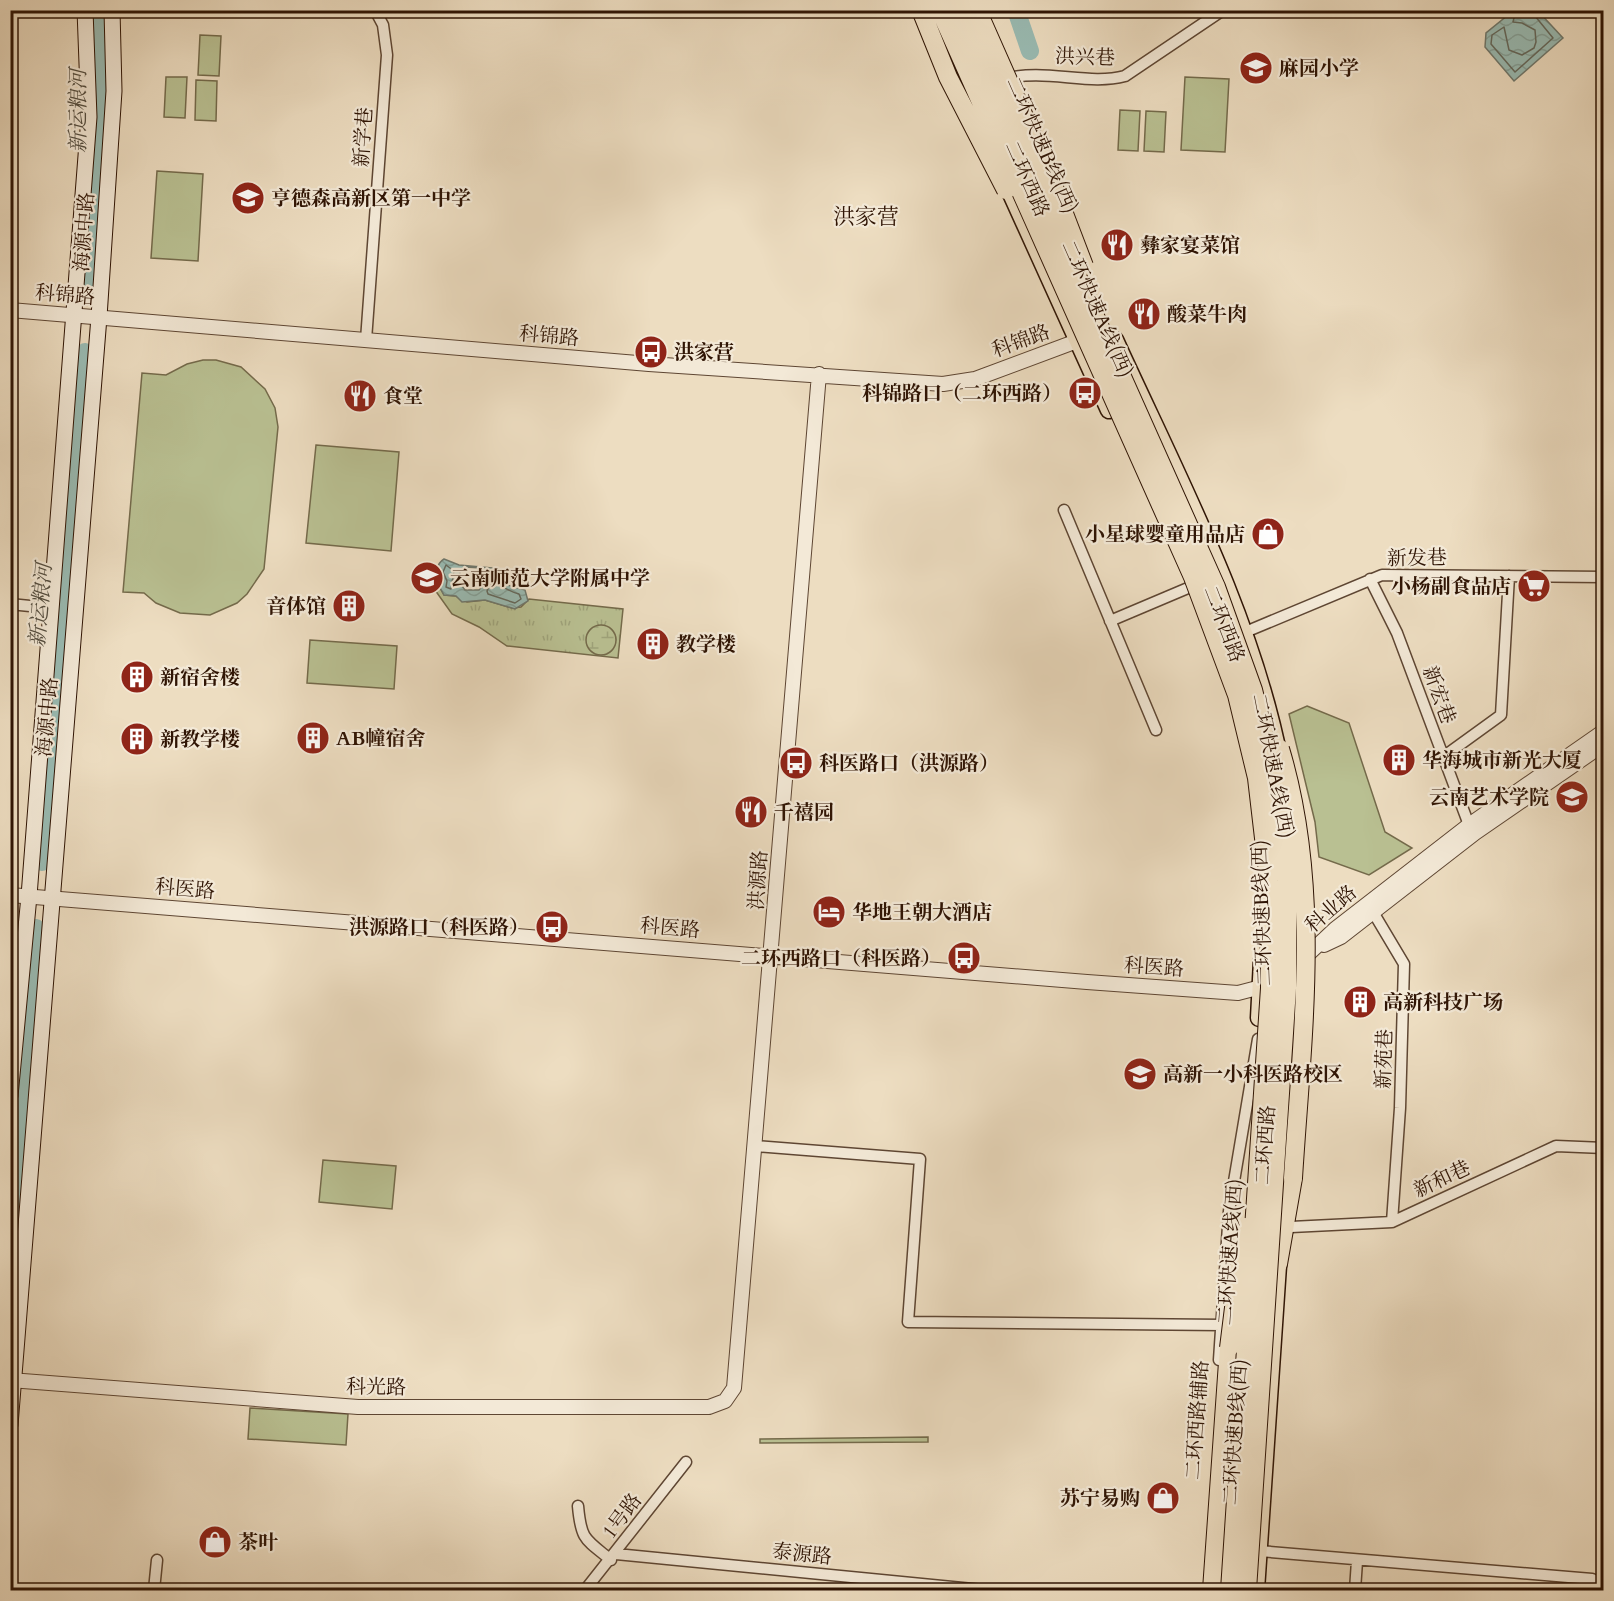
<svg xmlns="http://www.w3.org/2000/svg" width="1614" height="1601" viewBox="0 0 1614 1601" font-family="Cardo,'Noto Serif SC',serif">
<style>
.grass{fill:url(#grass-tufts);stroke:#746a4b;stroke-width:1.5}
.wetland{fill:url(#wetland-marsh);stroke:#746a4b;stroke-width:1.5}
.park{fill:#b9c092;stroke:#746a4b;stroke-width:1.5}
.water{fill:url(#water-waves);stroke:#6f786d;stroke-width:1.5;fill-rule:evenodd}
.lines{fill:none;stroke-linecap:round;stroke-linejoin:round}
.shore{stroke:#64685c;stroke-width:1.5}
.river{stroke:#99bbb3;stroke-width:18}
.minor-casing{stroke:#5e4633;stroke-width:13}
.tertiary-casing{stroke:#5e4633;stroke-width:16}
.secondary-casing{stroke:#2f1404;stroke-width:17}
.primary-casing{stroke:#2f1404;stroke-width:19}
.trunk-casing{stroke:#2f1404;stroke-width:20}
.minor{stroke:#f3e9d7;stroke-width:10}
.tertiary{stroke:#f3e9d7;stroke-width:14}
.secondary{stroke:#f3e9d7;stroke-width:15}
.primary{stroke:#edddc1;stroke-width:16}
.trunk{stroke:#edddc1;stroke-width:18}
.trunk-bridge-casing{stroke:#2f1404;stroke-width:20;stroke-linecap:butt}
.trunk-bridge{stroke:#edddc1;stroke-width:18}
.labels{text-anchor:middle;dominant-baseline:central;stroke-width:4.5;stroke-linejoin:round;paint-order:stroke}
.street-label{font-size:20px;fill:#2f1404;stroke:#f3e9d7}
.poi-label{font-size:20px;font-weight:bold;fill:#2f1404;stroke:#f3e9d7;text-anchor:start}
.water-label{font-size:21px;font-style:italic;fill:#544e41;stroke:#f3e9d7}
.quarter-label{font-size:22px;fill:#2f1404;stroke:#f3e9d7}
</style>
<defs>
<pattern id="grass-tufts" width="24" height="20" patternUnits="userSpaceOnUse" patternTransform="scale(1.5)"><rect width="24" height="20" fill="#b9c092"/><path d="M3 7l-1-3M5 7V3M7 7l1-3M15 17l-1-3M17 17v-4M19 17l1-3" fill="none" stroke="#9fa47c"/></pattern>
<pattern id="wetland-marsh" width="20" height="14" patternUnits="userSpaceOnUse" patternTransform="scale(1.5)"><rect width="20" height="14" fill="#b9c092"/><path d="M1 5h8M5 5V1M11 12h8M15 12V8" fill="none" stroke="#9fa47c"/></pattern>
<pattern id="water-waves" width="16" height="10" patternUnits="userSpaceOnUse" patternTransform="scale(1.5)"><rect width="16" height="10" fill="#99bbb3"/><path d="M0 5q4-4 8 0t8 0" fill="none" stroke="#84a098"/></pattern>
</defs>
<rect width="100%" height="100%" fill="#edddc1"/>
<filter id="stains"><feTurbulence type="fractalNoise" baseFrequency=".00333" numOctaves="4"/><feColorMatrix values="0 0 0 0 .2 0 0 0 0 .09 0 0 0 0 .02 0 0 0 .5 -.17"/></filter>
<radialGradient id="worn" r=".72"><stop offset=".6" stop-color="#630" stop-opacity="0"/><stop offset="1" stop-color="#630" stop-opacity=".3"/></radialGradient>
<!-- grass -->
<path class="grass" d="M439,586l5,9 12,1 11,6 18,-2 27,8 9,-1 8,-8 94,10 -5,49 -111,-12 -28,-19 -27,-13 -17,-24z
M928,1437v5l-168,1v-4z"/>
<!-- wetland -->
<path class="wetland" d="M586 640a15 15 0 1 1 30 0a15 15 0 1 1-30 0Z"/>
<!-- park -->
<path class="park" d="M200,35l21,1 -2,40 -21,-1z
M166,77h21l-2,41 -21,-1z
M1185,77l44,2 -4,73 -44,-2z
M196,80l21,1 -1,40 -21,-1z
M1120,110l20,1 -2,40 -20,-1z
M1146,111l20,1 -2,40 -20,-1z
M157,171l46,3 -5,87 -47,-3z
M203,360h13l25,7 24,22 10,19 3,19 -14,142 -17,25 -10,9 -27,12 -30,-2 -24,-10 -12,-10 -21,-1 19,-219 24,2 21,-11z
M316,445l83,7 -8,99 -85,-8z
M310,640l87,6 -3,43 -87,-6z
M1307,706l42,17 36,109 27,16 -43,27 -50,-18 -4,-35 -26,-108z
M323,1160l73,6 -4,43 -73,-7z
M250,1408l98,6 -2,31 -98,-6z"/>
<!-- water -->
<path class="water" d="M1513,11h25l25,27 -49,43 -29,-34 1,-14z
M444,559l15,6 33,3 3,8 11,4 1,5 18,5 3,11 -13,8 -30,-9 -23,2 -6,-6 -12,-1 -5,-9 2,-6c-5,-7 -5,-16 3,-21zM467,567l11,1 7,6 -1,10 -5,6h-14l-6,-8 1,-10z"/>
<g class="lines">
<!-- shore -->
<path class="shore" d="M1516,10l-3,12 9,1 13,7 1,12 -2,6 -12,7 -13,-5 -5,-23 -12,8 -1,9 24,28 38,-34 -18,-22 -1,-6
M446,565l8,6 -3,18 -5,-2 1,-6 -4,-9z
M491,583c9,0 15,8 28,11l2,5 -6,4 -27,-9 -1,-3z"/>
<!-- river -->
<path class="river" d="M1016,10l14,41
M90,284c8,-91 18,-182 9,-274
M42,862l43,-510
M10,1233l26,-305"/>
<!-- minor casing -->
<g class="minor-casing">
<path id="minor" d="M1004,79c42,-11 84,7 121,-3l98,-66
M366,340l21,-285 -4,-30 -8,-15
M1064,510l92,220
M1370,579l27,54 72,192
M10,604l40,4
M1110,621l78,-33
M1243,633l139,-58 222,2
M1443,757l58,-42 8,-139
M1373,912l31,52 -4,144 -8,114
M755,1146l165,13 -12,163 314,3
M1291,1227l101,-5 164,-76 48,2
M1219,1360l10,-149 29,-172
M578,1506c3,34 7,33 33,54
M1259,1551l333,28 11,6
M616,1554l367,36
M154,1590l3,-30
M585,1590l101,-128
M1355,1590l2,-29"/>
</g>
<!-- tertiary casing -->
<g class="tertiary-casing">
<path id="tertiary" d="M10,310l639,54 294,20 32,-5 102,-38
M10,895l1077,87 151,11 23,-6 8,-5
M1324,945l17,-8 134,-104 129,-89
M1302,960l33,-31 134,-104 135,-94
M10,1380l348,27h351l16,-6 9,-13 85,-1014"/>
</g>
<!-- secondary casing -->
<g class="secondary-casing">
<path id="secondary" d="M10,1096l19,-200 60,-779 -4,-107
M10,1425l89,-1108 15,-226 -2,-81"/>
</g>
<!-- primary casing -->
<g class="primary-casing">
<path id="primary" d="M1003,176l106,234
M1115,340c61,134 137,276 165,422
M1259,1018l3,-58
M1282,1201l13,-187 2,-83
M1256,1590l23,-339"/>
</g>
<!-- trunk casing -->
<g class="trunk-casing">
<path id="trunk" d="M1278,1264l15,-86
M1212,1590l17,-242"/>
</g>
<!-- minor -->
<use href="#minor" class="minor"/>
<!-- tertiary -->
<use href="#tertiary" class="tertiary"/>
<!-- secondary -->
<use href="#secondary" class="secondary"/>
<!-- primary -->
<use href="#primary" class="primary"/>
<!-- trunk -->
<use href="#trunk" class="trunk"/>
<!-- trunk-bridge casing -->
<g class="trunk-bridge-casing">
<path id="trunk-bridge" d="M921,10l27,67 58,113
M940,10l253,567 44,118 20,83 12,103 1,107 -40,602
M958,10l258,577 37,103 21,84 13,106v108l-40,602
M977,10l68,154 39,102
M1280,749c42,139 22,287 13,429
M1229,1348l15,-121"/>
</g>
<!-- trunk-bridge -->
<use href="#trunk-bridge" class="trunk-bridge"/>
</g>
<!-- icons -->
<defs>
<g id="school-disc" transform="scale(1.725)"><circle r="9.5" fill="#8f2418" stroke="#f3e9d7"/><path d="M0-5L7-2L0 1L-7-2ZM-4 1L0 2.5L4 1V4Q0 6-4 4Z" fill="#fff"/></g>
<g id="restaurant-disc" transform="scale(1.725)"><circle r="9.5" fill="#8f2418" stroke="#f3e9d7"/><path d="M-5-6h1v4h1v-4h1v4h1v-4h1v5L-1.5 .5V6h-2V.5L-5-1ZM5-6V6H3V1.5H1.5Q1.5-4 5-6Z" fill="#fff"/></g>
<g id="bus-disc" transform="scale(1.725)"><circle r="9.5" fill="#8f2418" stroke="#f3e9d7"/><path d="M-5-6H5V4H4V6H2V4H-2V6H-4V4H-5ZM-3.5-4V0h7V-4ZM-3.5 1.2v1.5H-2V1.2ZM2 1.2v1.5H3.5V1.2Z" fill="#fff"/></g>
<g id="shop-disc" transform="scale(1.725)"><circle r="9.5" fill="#8f2418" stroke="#f3e9d7"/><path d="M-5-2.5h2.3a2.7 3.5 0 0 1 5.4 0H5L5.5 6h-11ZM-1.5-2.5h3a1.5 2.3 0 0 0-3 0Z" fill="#fff"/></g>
<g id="supermarket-disc" transform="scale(1.725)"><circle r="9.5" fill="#8f2418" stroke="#f3e9d7"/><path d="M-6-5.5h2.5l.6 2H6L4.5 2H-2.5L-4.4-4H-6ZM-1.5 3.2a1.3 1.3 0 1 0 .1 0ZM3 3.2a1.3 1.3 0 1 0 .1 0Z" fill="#fff"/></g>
<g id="building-disc" transform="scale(1.725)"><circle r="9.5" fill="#8f2418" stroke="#f3e9d7"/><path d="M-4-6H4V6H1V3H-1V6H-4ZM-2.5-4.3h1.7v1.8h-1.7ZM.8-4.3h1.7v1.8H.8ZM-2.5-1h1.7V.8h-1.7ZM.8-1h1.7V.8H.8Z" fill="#fff"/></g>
<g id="university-disc" transform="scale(1.725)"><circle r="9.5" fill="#8f2418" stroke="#f3e9d7"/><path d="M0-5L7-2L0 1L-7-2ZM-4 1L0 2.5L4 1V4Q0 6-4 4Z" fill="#fff"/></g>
<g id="hotel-disc" transform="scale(1.725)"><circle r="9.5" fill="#8f2418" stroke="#f3e9d7"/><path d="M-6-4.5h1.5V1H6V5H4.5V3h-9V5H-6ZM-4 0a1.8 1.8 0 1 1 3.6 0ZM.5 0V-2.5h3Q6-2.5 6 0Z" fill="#fff"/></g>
</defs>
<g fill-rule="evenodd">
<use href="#school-disc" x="1256" y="68"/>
<use href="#school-disc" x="248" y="198"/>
<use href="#restaurant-disc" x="1117" y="245"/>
<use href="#restaurant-disc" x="1144" y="314"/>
<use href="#bus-disc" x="651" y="352"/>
<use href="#bus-disc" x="1085" y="393"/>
<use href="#restaurant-disc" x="360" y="396"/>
<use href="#shop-disc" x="1268" y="534"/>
<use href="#school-disc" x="427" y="578"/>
<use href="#supermarket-disc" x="1534" y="586"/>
<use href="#building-disc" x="349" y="606"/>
<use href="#building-disc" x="653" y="644"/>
<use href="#building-disc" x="137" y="677"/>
<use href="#building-disc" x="313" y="738"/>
<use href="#building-disc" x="137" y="739"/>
<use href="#building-disc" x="1399" y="760"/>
<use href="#bus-disc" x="796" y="763"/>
<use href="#university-disc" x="1572" y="797"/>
<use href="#restaurant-disc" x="751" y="812"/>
<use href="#hotel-disc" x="829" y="912"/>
<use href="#bus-disc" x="552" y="927"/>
<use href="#bus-disc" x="964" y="958"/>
<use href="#building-disc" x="1360" y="1002"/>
<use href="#school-disc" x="1140" y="1074"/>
<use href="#shop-disc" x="1163" y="1498"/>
<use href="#shop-disc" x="215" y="1542"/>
</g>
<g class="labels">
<!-- street labels -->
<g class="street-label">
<text transform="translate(1085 57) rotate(2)">洪兴巷</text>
<text transform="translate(363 137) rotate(-86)">新学巷</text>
<text transform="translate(1042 145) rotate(66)">二环快速B线(西)</text>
<text transform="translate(1027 179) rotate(66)">二环西路</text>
<text transform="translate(84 232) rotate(-86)">海源中路</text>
<text transform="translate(65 295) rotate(5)">科锦路</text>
<text transform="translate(1097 309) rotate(66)">二环快速A线(西)</text>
<text transform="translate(549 336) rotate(5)">科锦路</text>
<text transform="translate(1021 341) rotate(-20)">科锦路</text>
<text transform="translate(1417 558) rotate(-1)">新发巷</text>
<text transform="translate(1224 624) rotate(69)">二环西路</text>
<text transform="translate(1439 695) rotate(70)">新宏巷</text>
<text transform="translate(47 717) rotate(-85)">海源中路</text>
<text transform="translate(1273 766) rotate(79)">二环快速A线(西)</text>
<text transform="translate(758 880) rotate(-86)">洪源路</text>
<text transform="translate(185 889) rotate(5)">科医路</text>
<text transform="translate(1331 909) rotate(-41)">科业路</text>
<text transform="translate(1262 913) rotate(-92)">二环快速B线(西)</text>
<text transform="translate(670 928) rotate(5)">科医路</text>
<text transform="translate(1154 967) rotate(4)">科医路</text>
<text transform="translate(1384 1059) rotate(-88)">新苑巷</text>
<text transform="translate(1265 1145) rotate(-86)">二环西路</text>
<text transform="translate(1442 1179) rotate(-25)">新和巷</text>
<text transform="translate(1230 1252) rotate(-86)">二环快速A线(西)</text>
<text transform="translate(376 1387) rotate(1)">科光路</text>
<text transform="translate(1197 1420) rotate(-86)">二环西路辅路</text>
<text transform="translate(1235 1432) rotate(-86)">二环快速B线(西)</text>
<text transform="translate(622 1516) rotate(-53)">1号路</text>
<text transform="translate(802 1554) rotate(6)">泰源路</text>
</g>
<!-- poi labels -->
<g class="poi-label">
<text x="1279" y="68">麻园小学</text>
<text x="271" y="198">亨德森高新区第一中学</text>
<text x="1140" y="245">彝家宴菜馆</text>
<text x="1167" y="314">酸菜牛肉</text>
<text x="674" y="352">洪家营</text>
<text x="1062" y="393" text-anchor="end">科锦路口（二环西路）</text>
<text x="383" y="396">食堂</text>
<text x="1245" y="534" text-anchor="end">小星球婴童用品店</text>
<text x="450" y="578">云南师范大学附属中学</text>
<text x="1511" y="586" text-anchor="end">小杨副食品店</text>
<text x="326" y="606" text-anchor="end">音体馆</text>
<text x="676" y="644">教学楼</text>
<text x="160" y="677">新宿舍楼</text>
<text x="336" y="738">AB幢宿舍</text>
<text x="160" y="739">新教学楼</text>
<text x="1422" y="760">华海城市新光大厦</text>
<text x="819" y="763">科医路口（洪源路）</text>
<text x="1549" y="797" text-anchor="end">云南艺术学院</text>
<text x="774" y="812">千禧园</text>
<text x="852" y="912">华地王朝大酒店</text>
<text x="529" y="927" text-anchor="end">洪源路口（科医路）</text>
<text x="941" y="958" text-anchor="end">二环西路口（科医路）</text>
<text x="1383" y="1002">高新科技广场</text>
<text x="1163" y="1074">高新一小科医路校区</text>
<text x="1140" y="1498" text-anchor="end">苏宁易购</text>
<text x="238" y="1542">茶叶</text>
</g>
<!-- water labels -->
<g class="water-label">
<text transform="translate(78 111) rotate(-90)">新运粮河</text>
<text transform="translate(41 605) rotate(-85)">新运粮河</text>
</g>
<!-- quarter labels -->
<g class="quarter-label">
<text x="866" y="217">洪家营</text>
</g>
</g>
<!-- margin -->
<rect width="1614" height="1601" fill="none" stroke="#edddc1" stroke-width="36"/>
<rect x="12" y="12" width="1590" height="1577" fill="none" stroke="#2f1404" stroke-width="3"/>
<rect x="18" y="18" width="1578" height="1565" fill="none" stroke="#2f1404" stroke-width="1.5"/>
<rect width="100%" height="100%" filter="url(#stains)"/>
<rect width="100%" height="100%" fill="url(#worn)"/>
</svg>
